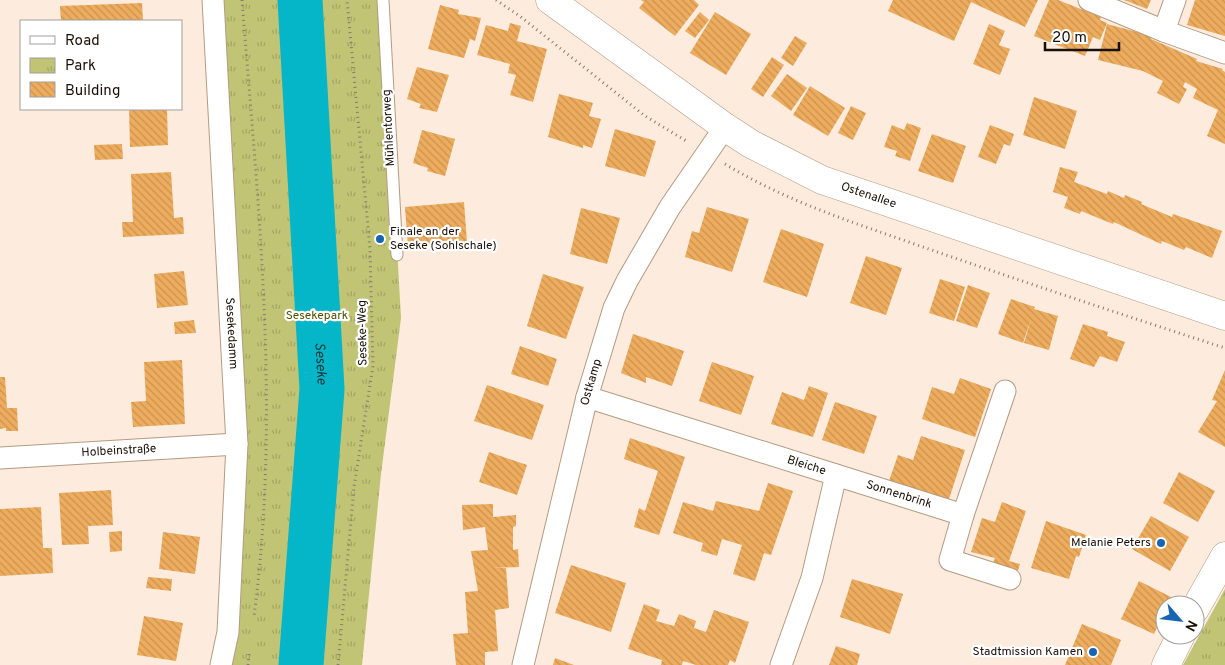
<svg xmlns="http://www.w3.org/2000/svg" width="1225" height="665" viewBox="0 0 1225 665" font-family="Overpass,sans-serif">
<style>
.park{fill:url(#park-tufts)}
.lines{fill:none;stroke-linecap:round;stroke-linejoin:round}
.river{stroke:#04b6c8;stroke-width:45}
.building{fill:url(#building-back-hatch)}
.lane-casing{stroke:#b49b82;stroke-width:13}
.street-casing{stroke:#b49b82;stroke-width:23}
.secondary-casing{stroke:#b49b82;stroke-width:29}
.path{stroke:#867a6e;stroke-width:3;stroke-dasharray:1 4;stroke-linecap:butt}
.lane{stroke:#fff;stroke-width:11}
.street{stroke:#fff;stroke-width:21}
.secondary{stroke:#fff;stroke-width:28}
.poi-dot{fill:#1764b3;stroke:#fff;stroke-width:2}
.labels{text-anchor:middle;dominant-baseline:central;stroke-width:4.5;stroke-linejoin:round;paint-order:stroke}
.street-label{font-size:12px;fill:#191007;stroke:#fff}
.poi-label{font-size:12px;fill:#191007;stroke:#fff;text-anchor:end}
.park-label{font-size:12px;fill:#505204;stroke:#fff}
.water-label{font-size:14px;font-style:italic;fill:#1d3538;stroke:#fff}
</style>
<defs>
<pattern id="park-tufts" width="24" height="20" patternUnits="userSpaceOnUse" patternTransform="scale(1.25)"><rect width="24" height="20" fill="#c0c474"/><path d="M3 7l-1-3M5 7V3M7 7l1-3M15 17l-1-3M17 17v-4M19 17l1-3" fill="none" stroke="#a4a763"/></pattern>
<pattern id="building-back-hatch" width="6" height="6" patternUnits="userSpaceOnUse" patternTransform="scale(1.25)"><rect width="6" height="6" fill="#edac5e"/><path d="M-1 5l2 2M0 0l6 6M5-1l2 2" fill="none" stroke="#cb9350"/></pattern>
</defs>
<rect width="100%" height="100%" fill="#fdecdd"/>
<!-- park -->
<path class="park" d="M215,0h168l18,318 -20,156 -19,191h-137l6,-28z
M1225,589v76h-42z"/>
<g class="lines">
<!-- river -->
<path class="river" id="s1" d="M300,0l22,389 -21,276"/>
</g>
<!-- building -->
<path class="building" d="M641,0h53l5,5 -24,31 -36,-28 5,-6z
M893,0h145l-13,27 -54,-25 -17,39 -66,-30z
M1049,0h9l43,17 -6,16 5,-13 7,3 -7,17 -7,-3 -8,19 -51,-20z
M1124,0h27l-4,9z
M1195,0h30v36l-38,-11z
M142,3l1,18h-82l-1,-15z
M440,5l19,5 -1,4 23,4 -6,23 -5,-2 -6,19 -36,-9z
M700,12l9,8 -14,18 -10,-7z
M715,12l36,22 -25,41 -36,-22z
M510,23l11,3 -4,15 30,8 -14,53 -23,-7 6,-20 -8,-2 2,-9 -33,-9 9,-30 22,6z
M989,24l16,7 -6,14 11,4 -10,26 -27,-11z
M1107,24l45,12 -1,3 46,20 -1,2 27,8 -1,1 3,2v72l-18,-8 11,-26 -25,-12 4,-9 -12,-7 -2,5 4,2 -8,15 -22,-11 6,-12 -20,-10 -45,-11z
M795,36l12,7 -14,23 -12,-8z
M772,57l12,8 -21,32 -12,-8z
M417,67l32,8 -12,37 -18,-4 2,-4 -14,-5z
M787,74l20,14 -16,23 -20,-15z
M810,86l35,22 -17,28 -35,-21z
M559,94l34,9 -4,13 12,3 -9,29 -9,-3v3l-35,-11z
M1034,97l43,14 -12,38 -42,-14z
M851,106l15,7 -13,27 -15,-7z
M129,109h38l1,36 -38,2z
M907,123l14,5 -11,33 -15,-5 2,-5 -13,-4 8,-22 12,5z
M990,125l24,9 -4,12 -6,-2 -8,20 -18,-7z
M615,129l41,12 -11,36 -40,-11z
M422,130l33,9 -10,37 -18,-5 1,-3 -15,-5z
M932,134l34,12 -13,37 -35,-12z
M122,144l1,15 -28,1 -1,-15z
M1060,167l18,5 -4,10 33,12 1,-3 16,7 1,-3 17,7 -1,2 31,13 1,-3 49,17 -10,27 -26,-11 -2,3 -22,-9 -1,3 -47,-22 -1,2 -32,-13 -1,3 -16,-6 4,-11 -15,-5z
M171,172l3,46 9,-1 1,17 -61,3 -1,-15h11l-2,-48z
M464,202l3,40 -59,5 -3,-40z
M707,207l42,12 -17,53 -47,-15 7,-26 7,2z
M581,208l39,10 -13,46 -37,-10z
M781,229l43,15 -17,53 -44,-15z
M866,256l36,12 -16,47 -36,-12z
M184,271l4,34 -31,3 -3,-34z
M543,274l41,13 -18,52 -39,-13z
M940,279l25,8 -11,34 -25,-8z
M968,285l22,8 -13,35 -21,-7z
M1011,299l24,8 -1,2 24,7 -9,34 -25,-7 7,-24 -8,24 -25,-9z
M194,320l2,13 -21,1 -1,-12z
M1083,324l25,8 -1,4 18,6 -8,20 -17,-6 -6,11 -24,-8z
M633,334l51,17 -12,35 -26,-9v6l-25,-10z
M520,346l37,13 -9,27 -37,-12z
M182,360l3,64 -52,3 -2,-25 15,-1 -2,-39z
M712,362l42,14 -13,39 -42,-14z
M1225,370v77l-27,-15 19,-31 -5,-1z
M0,377h5l2,31h10l1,23h-12v-3l-6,1z
M960,378l31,11 -16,48 -53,-18 10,-32 22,7z
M487,385l57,20 -12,35 -58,-19z
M809,386l19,7 -15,44 -42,-13 11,-32 22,8z
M835,402l42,14 -13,38 -42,-14z
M921,436l44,14 -16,49 -60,-18 9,-26 15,5z
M630,438l55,19 -26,78 -25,-8 5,-19 6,3 13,-40 -34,-12z
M489,452l38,13 -10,30 -38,-13z
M1179,472l36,19 -17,31 -35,-19z
M768,483l25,8 -22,64 -7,-2 -9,28 -22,-7 9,-29 -20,-6 -5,17 -16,-5 2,-8 -30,-10 10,-31 30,9 3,-10 43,10z
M111,490l2,35 -25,1 1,18 -27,1 -3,-52z
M1002,502l24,9 -17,50 11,3 -4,13 -25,-9 4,-10 -24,-6 11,-34 13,4z
M493,504v13l23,-2v11l-3,1v23l5,-1 1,18 -26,1h13l3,40 -14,2 3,41 -13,1v13h-29l-3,-31 15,-1 -3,-41 13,-1 -7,-40 17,-1 -3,-23 -22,3 -1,-25z
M41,507l2,41h9l1,25 -53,3v-67z
M1151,516l38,21 -19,34 -38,-22z
M1046,521l40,14 -7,22 -3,-1 -7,23 -38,-11z
M122,531v20l-12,1 -1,-20z
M163,532l37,5 -5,37 -36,-5z
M571,565l55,18 -15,49 -56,-19z
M148,577l24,2 -1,12 -25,-3z
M852,579l51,15 -13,40 -50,-17z
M1139,581l32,16 -4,8h-2v5l-11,24 -33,-15z
M644,604l16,6 -4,11 18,5 5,-12 17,7 -2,7 12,4 8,-22 35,12 -14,41 -5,-3 -2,5h-32l-13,-4 -1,4h-21l1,-5 -34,-11z
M144,616l39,7 -7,38 -39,-6z
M1082,624l39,16 -10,25h-46z
M836,646l24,8 -3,11h-28z
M555,658l19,7h-21z"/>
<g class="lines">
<!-- lane casing -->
<g class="lane-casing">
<path id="lane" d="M383,0l14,255"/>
</g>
<!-- street casing -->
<g class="street-casing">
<g id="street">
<path id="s2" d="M213,0l24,444 -9,188 -7,33"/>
<path d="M1089,0l75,31 61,22"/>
<path d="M1164,31l11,-31"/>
<path id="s3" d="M587,397l249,78 -24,103 -31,87"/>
<path id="s4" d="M0,458l237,-14"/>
<path id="s5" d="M836,475l127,40 42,-124"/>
<path d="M963,515l-13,45 60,19"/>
<path id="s6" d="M523,665l64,-268 27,-89 13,-27 43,-74 55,-80"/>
</g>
</g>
<!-- secondary casing -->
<g class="secondary-casing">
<g id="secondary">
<path id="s7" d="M550,0l175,127 26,17 71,36 403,136"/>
<path d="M1195,609l30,-53"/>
<path d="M1166,665l15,-30"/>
</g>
</g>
<!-- path -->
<path class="path" d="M242,0c16,204 39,411 12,616
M496,0l25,17 124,99 43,26
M725,164c63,38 127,58 195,82 101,35 203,69 305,102
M248,665l1,-11
M338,665l16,-178 19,-121 -3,-117 -23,-249"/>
<!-- lane -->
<use href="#lane" class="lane"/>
<!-- street -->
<use href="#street" class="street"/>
<!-- secondary -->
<use href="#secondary" class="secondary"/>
</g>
<!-- markers -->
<g class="poi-dot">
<circle cx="380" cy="239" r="5"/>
<circle cx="1161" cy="543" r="5"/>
<circle cx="1093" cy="652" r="5"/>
</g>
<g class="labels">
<!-- street labels -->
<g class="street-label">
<text transform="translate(389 128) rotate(-93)">Mühlentorweg</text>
<text stroke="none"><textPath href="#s7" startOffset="376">Ostenallee</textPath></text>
<text stroke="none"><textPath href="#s2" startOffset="334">Sesekedamm</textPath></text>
<text transform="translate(363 333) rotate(-91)">Seseke-Weg</text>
<text stroke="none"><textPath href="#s6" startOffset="291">Ostkamp</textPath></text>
<text stroke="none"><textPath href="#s4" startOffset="119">Holbeinstraße</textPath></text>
<text stroke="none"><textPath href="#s3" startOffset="230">Bleiche</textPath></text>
<text stroke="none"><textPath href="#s5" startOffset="66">Sonnenbrink</textPath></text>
</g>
<!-- poi labels -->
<g class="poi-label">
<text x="390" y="232" text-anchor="start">Finale an der<tspan x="390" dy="14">Seseke (Sohlschale)</tspan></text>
<text x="1151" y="543">Melanie Peters</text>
<text x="1083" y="652">Stadtmission Kamen</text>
</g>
<!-- park labels -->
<g class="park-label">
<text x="317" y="316">Sesekepark</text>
</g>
<!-- water labels -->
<g class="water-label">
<text stroke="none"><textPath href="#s1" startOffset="364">Seseke</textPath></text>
</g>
</g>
<!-- legend -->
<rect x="20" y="20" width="162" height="90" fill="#ffffff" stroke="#a39f9c"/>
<rect x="30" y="36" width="25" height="8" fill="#ffffff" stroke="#a39f9c"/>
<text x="65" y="45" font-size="15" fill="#191007">Road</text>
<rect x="30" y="58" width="25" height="15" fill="url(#park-tufts)" stroke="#a39f9c"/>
<text x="65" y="70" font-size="15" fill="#191007">Park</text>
<rect x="30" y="82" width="25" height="15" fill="url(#building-back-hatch)" stroke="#a39f9c"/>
<text x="65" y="95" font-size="15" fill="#191007">Building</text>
<!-- north arrow -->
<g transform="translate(1180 620) rotate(118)"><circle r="24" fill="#ffffff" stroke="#a39f9c"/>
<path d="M0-4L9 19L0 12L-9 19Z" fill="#1764b3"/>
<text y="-8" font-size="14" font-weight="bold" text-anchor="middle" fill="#191007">N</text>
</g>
<!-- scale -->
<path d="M1045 42v8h74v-8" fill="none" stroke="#191007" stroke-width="2.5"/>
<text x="1052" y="42" font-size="15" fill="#191007" stroke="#ffffff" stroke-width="4" paint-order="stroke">20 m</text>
</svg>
